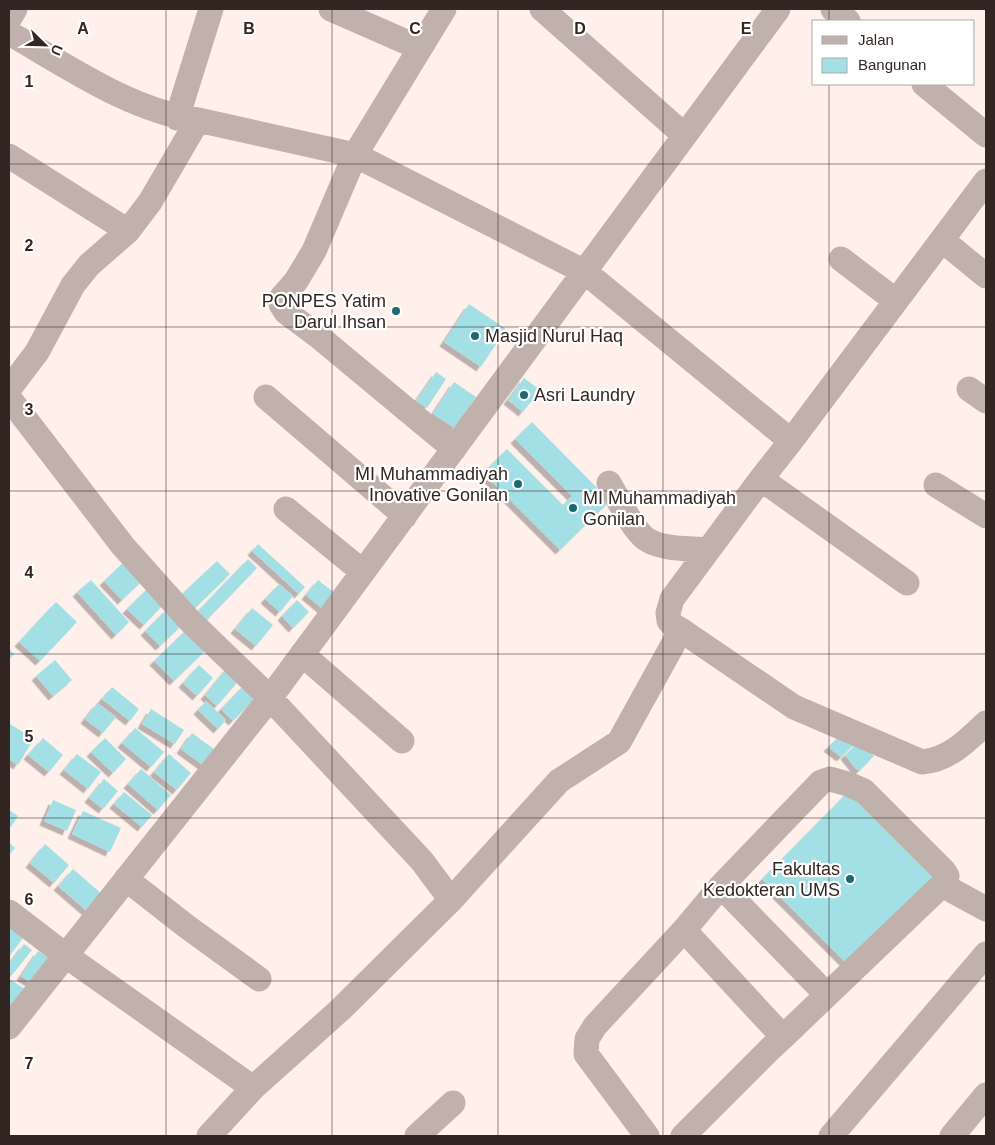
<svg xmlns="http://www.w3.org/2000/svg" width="995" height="1145" viewBox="0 0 995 1145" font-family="Helvetica,sans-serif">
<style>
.building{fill:#a2e0e6;filter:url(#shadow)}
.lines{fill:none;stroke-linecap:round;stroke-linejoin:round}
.minor{stroke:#c1b1ad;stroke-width:25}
.grid{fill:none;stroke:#332622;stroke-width:1;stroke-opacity:0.55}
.poi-dot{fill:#1d6970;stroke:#fff;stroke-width:2}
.labels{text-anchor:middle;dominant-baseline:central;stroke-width:4.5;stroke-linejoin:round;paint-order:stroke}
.poi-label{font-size:18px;fill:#332622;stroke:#fff;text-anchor:end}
.grid-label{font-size:16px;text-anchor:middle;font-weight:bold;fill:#332622;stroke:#fff;stroke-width:4.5;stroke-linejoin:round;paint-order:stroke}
</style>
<defs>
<filter id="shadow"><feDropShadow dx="-4.5" dy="4.5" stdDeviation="0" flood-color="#0004"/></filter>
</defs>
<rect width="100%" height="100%" fill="#fff0ec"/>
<!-- building -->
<path class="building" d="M469,304l37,25 -25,38 -37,-25z
M436,372l10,7 -19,29 -11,-7z
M524,378l16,12 -17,22 -15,-12z
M454,382l22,15 -21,31 -22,-14z
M532,422l78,79 -50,49 -77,-77 24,-24 56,56 9,-9 -57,-57z
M258,544l47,43 -6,7 -47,-43z
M248,559l9,9 -51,53 -9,-9z
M126,560l18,19 -22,21 -18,-19z
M217,561l13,13 -35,34 -13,-14z
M91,580l38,42 -13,13 -39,-43z
M318,580l19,15 -13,15 -18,-15z
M279,584l14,12 -13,16 -15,-13z
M147,589l16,16 -19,20 -17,-16z
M297,600l12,12 -16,16 -11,-12z
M56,602l21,20 -37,39 -21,-19z
M252,608l21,17 -17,21 -21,-17z
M167,609l16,15 -23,22 -15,-15z
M187,629l20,20 -33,32 -20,-20z
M9,649l5,5 -5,6z
M55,660l17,20 -19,16 -17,-20z
M199,665l14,13 -16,18 -14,-13z
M228,667l13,11 -24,28 -12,-11z
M244,685l12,12 -23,24 -12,-12z
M112,687l27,22 -9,12 -28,-22z
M206,701l20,19 -8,9 -20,-19z
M97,703l19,14 -13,16 -18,-14z
M151,709l33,21 -9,14 -33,-20z
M10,724l24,15 -16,26 -9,-6z
M135,728l29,24 -13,15 -29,-24z
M845,731l15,8 -19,18 -13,-10z
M192,733l22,16 -11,16 -22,-16z
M43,738l20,17 -14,17 -21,-17z
M105,738l21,21 -13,14 -22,-21z
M859,742l15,14 -14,14h-3l-12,-15z
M77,754l24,18 -13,17 -24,-19z
M169,754l22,19 -14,17 -23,-18z
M141,769l30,26 -13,15 -30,-26z
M104,779l14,12 -15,18 -14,-11z
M850,790l88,89 -88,88 -88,-88z
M124,792l28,23 -10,12 -28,-23z
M53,800l23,10 -9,21 -23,-10z
M9,810l9,6 -7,11 -2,-1z
M83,811l38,17 -11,24 -38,-18z
M9,842l6,6 -6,7z
M45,844l24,21 -15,18 -24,-20z
M73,869l29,25 -15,17 -29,-25z
M9,927l14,11 -14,19z
M24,944l8,6 -20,25 -3,-3v-8z
M38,951l14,9 -17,25 -14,-9z
M9,979l16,10 -11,18 -5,-3z"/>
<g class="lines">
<!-- minor -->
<path class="minor" d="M331,9l89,39
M444,9l-89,146 -41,96 -18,30 -14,16 -1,7 5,8 32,24 136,113
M542,9l142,126
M833,9l15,12
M9,19l6,-10
M9,33c58,33 122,78 189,87l157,35 230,117 206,169
M924,84l62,51
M177,118l34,-109
M9,156l119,75
M986,181l-195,260 -30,38 -89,120 -4,14 1,8 5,5 7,4 113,77 128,55c27,-2 46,-22 64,-39
M942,240l44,36
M841,259l55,42
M9,389l28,-37 36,-67 16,-20 39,-34 22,-29 48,-82
M969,389l17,12
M266,397l139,119
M9,398l114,148 67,75 80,77 152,163 29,39
M761,479l146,104
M609,483c8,14 24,47 37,56 16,11 43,9 62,11
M936,485l50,31
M286,509l77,63
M302,654l100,87
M126,879l60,47 73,53
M942,885l44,24
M721,886l106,109
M9,912l56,43 188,133
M9,1027l261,-329 508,-689
M209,1136l44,-48 88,-79 110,-109 108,-119 60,-39 62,-112
M417,1136l36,-33
M647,1136l-61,-82 1,-15 8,-13 89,-96
M683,1136l87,-87 13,-12 159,-152 5,-9 -4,-6 -79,-79 -16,-7 -18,-5 -9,3 -100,104 -37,44 99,107
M831,1136l155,-182
M952,1136l34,-41"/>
</g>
<!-- grid -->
<path class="grid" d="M166,9v1127M332,9v1127M498,9v1127M663,9v1127M829,9v12M829,84v1052M9,164h977M9,327h977M9,491h977M9,654h977M9,818h977M9,981h977"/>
<!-- markers -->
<g class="poi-dot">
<circle cx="396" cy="311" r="5"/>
<circle cx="475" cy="336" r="5"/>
<circle cx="524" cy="395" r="5"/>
<circle cx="518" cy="484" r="5"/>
<circle cx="573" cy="508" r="5"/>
<circle cx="850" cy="879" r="5"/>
</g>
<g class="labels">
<!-- poi labels -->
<g class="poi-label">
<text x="386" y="301">PONPES Yatim<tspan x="386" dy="21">Darul Ihsan</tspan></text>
<text x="485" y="336" text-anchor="start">Masjid Nurul Haq</text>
<text x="534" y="395" text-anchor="start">Asri Laundry</text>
<text x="508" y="474">MI Muhammadiyah<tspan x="508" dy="21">Inovative Gonilan</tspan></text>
<text x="583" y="498" text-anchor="start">MI Muhammadiyah<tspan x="583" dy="21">Gonilan</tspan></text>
<text x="840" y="869">Fakultas<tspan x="840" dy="21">Kedokteran UMS</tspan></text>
</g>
</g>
<g class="grid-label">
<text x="83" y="34">A</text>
<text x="249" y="34">B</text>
<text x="415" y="34">C</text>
<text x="580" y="34">D</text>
<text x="746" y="34">E</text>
<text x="29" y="87">1</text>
<text x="29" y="251">2</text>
<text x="29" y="415">3</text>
<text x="29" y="578">4</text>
<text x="29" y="742">5</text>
<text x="29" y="905">6</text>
<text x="29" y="1069">7</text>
</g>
<!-- border -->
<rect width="995" height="1145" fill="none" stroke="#332622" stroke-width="20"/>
<!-- legend -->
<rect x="812" y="20" width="162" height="65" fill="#ffffff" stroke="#ada8a7"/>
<rect x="822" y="36" width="25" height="8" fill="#c1b1ad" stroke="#ada8a7"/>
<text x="858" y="45" font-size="15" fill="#332622">Jalan</text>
<rect x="822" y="58" width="25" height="15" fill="#a2e0e6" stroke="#ada8a7"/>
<text x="858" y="70" font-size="15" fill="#332622">Bangunan</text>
<!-- north arrow -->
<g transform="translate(45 45) rotate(113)" stroke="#ffffff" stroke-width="4" paint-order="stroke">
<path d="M0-4L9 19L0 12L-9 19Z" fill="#332622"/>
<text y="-8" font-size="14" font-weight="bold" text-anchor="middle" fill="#332622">U</text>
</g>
</svg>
